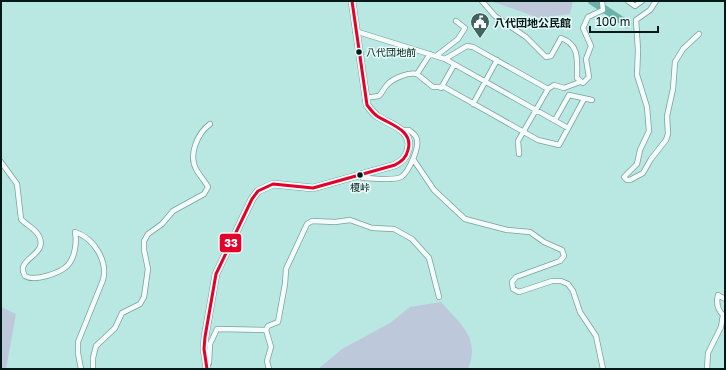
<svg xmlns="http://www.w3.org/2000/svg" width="726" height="370" viewBox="0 0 726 370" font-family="'Golos Text','Noto Sans JP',sans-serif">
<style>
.green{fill:#bdc8db}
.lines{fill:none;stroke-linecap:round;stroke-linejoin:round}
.river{stroke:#6ab2aa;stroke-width:8}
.minor-casing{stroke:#7aa09c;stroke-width:6}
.trunk-casing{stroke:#7aa09c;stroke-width:8}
.minor{stroke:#f4fcfb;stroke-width:4.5}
.trunk{stroke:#f4fcfb;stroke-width:7}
.bus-1-casing{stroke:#e7fbf8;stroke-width:6}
.bus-1{stroke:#e4002b;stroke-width:3}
.bus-dot{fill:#021a17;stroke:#e7fbf8;stroke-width:1.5}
.labels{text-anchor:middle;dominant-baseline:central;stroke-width:3;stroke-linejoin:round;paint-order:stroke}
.bus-label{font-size:10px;fill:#021a17;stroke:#e7fbf8;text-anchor:start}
.poi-label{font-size:11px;font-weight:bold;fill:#021a17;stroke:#e7fbf8;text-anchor:start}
.line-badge{stroke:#e7fbf8;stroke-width:1.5}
.badge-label{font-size:11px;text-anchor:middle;font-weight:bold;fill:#fff}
</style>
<rect width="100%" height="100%" fill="#b9e8e2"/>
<!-- green -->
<path class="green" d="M491,1h82l-3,13 -31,4z
M441,302c19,22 40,36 27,67h-150l24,-20 48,-26 20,-16z
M1,307l15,7 -10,55h-5z"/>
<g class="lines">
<!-- river -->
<path class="river" d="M592,1l35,23"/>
<!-- minor casing -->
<g class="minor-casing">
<path id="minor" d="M482,1l13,15 31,21 20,20 5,-1 10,-18c19,7 16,22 16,40l6,5 6,-6 -3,-18 5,-13 -8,-18 5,-11 15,-7 -1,-9
M628,1l7,5 7,-5
M656,1l-6,9 -14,10 2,30 -1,25 10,32 2,24 -9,19 -3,14 -13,13 3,3h3l13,-7 8,-14 15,-19 2,-6 -1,-18 6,-27 2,-27 8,-13 16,-15
M355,31l90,28 123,69
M436,56l22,-17 7,-11 -9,-7
M445,59l22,-13 6,1 75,42
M417,74l16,13h11l94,53 21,5 25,-46
M441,88l13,-23
M365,98l14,-2c3,-3 5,-8 8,-11 6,-7 22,-13 30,-11l13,-20
M473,104l24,-44
M555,120l14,-25 23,5
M519,154l-1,-13 30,-52 6,-4 10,3 16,-6
M413,159l21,31 31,29 42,11 23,2 14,10 18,8 2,6 -4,5 -44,16 -4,5 1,7 6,3 33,-11h9l7,3 5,7 7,21 16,24 7,33
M1,162l16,22 4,35c5,6 14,9 18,17 10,20 -25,22 -14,40 9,6 36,-3 43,-11 7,-8 9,-23 7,-33 19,6 33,29 28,48l-25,62v11l3,16
M361,175l2,3c9,0 31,3 38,-1 8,-5 20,-32 15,-40 -1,-3 -5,-5 -7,-7h-7
M209,363l1,-19 7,-15 49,1
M93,369v-11l3,-12 19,-18 7,-15 18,-9 4,-7 4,-28 -4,-19v-9l4,-7 14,-10 11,-13 31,-17 4,-7c-3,-6 -9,-12 -12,-18 -8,-15 2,-36 14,-45
M269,369l-2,-8 4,-14 -5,-17 2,-4 10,-4 7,-38 1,-15 21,-45 5,-3 23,1 15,-2 22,8 22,1 18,10 17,19 10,39
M707,369l1,-16 13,-26 2,-12c-6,-6 -7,-12 -5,-20l7,4"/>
</g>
<!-- trunk casing -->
<g class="trunk-casing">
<path id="trunk" d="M207,369l-3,-20 1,-12 11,-63 36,-75 6,-8 15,-7 40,4 82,-23c7,-4 11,-7 13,-15 6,-20 -19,-26 -31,-34 -4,-3 -7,-7 -10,-11l-15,-104"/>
</g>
<!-- minor -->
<use href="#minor" class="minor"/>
<!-- trunk -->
<use href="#trunk" class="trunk"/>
<!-- bus-1 casing -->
<g class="bus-1-casing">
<path id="bus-1" d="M207,369l-3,-20 1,-12 11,-63 36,-75 6,-8 15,-7 40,4 82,-23c7,-4 11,-7 13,-15 6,-20 -19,-26 -31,-34 -4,-3 -7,-7 -10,-11l-15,-104"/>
</g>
<!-- bus-1 -->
<use href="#bus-1" class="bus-1"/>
</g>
<!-- icons -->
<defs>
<g id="civic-pin" transform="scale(1)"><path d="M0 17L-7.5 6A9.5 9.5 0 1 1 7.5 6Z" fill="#42625e" stroke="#e7fbf8"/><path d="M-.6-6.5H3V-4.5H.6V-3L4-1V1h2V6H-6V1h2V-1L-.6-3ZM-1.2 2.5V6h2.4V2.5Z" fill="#fff"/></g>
</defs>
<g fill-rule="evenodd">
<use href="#civic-pin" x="480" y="22"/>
</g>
<!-- markers -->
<g class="bus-dot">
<circle cx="359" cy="52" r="3.5"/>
<circle cx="360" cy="175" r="3.5"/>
</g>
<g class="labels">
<!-- bus labels -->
<g class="bus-label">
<text x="366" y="52">八代団地前</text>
<text x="360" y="187" text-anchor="middle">榎峠</text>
</g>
<!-- poi labels -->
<g class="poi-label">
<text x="494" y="22">八代団地公民館</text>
</g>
</g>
<rect class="line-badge" x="219" y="233" width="23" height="20" rx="4" fill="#e4002b"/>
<g class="badge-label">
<text x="231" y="247">33</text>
</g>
<!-- border -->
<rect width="726" height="370" fill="none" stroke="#021a17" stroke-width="4"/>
<!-- scale -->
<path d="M590 26v6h68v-6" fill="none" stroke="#021a17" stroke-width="2"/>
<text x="596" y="26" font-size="12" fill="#021a17" stroke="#e7fbf8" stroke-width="3" paint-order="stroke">100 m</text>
</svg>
